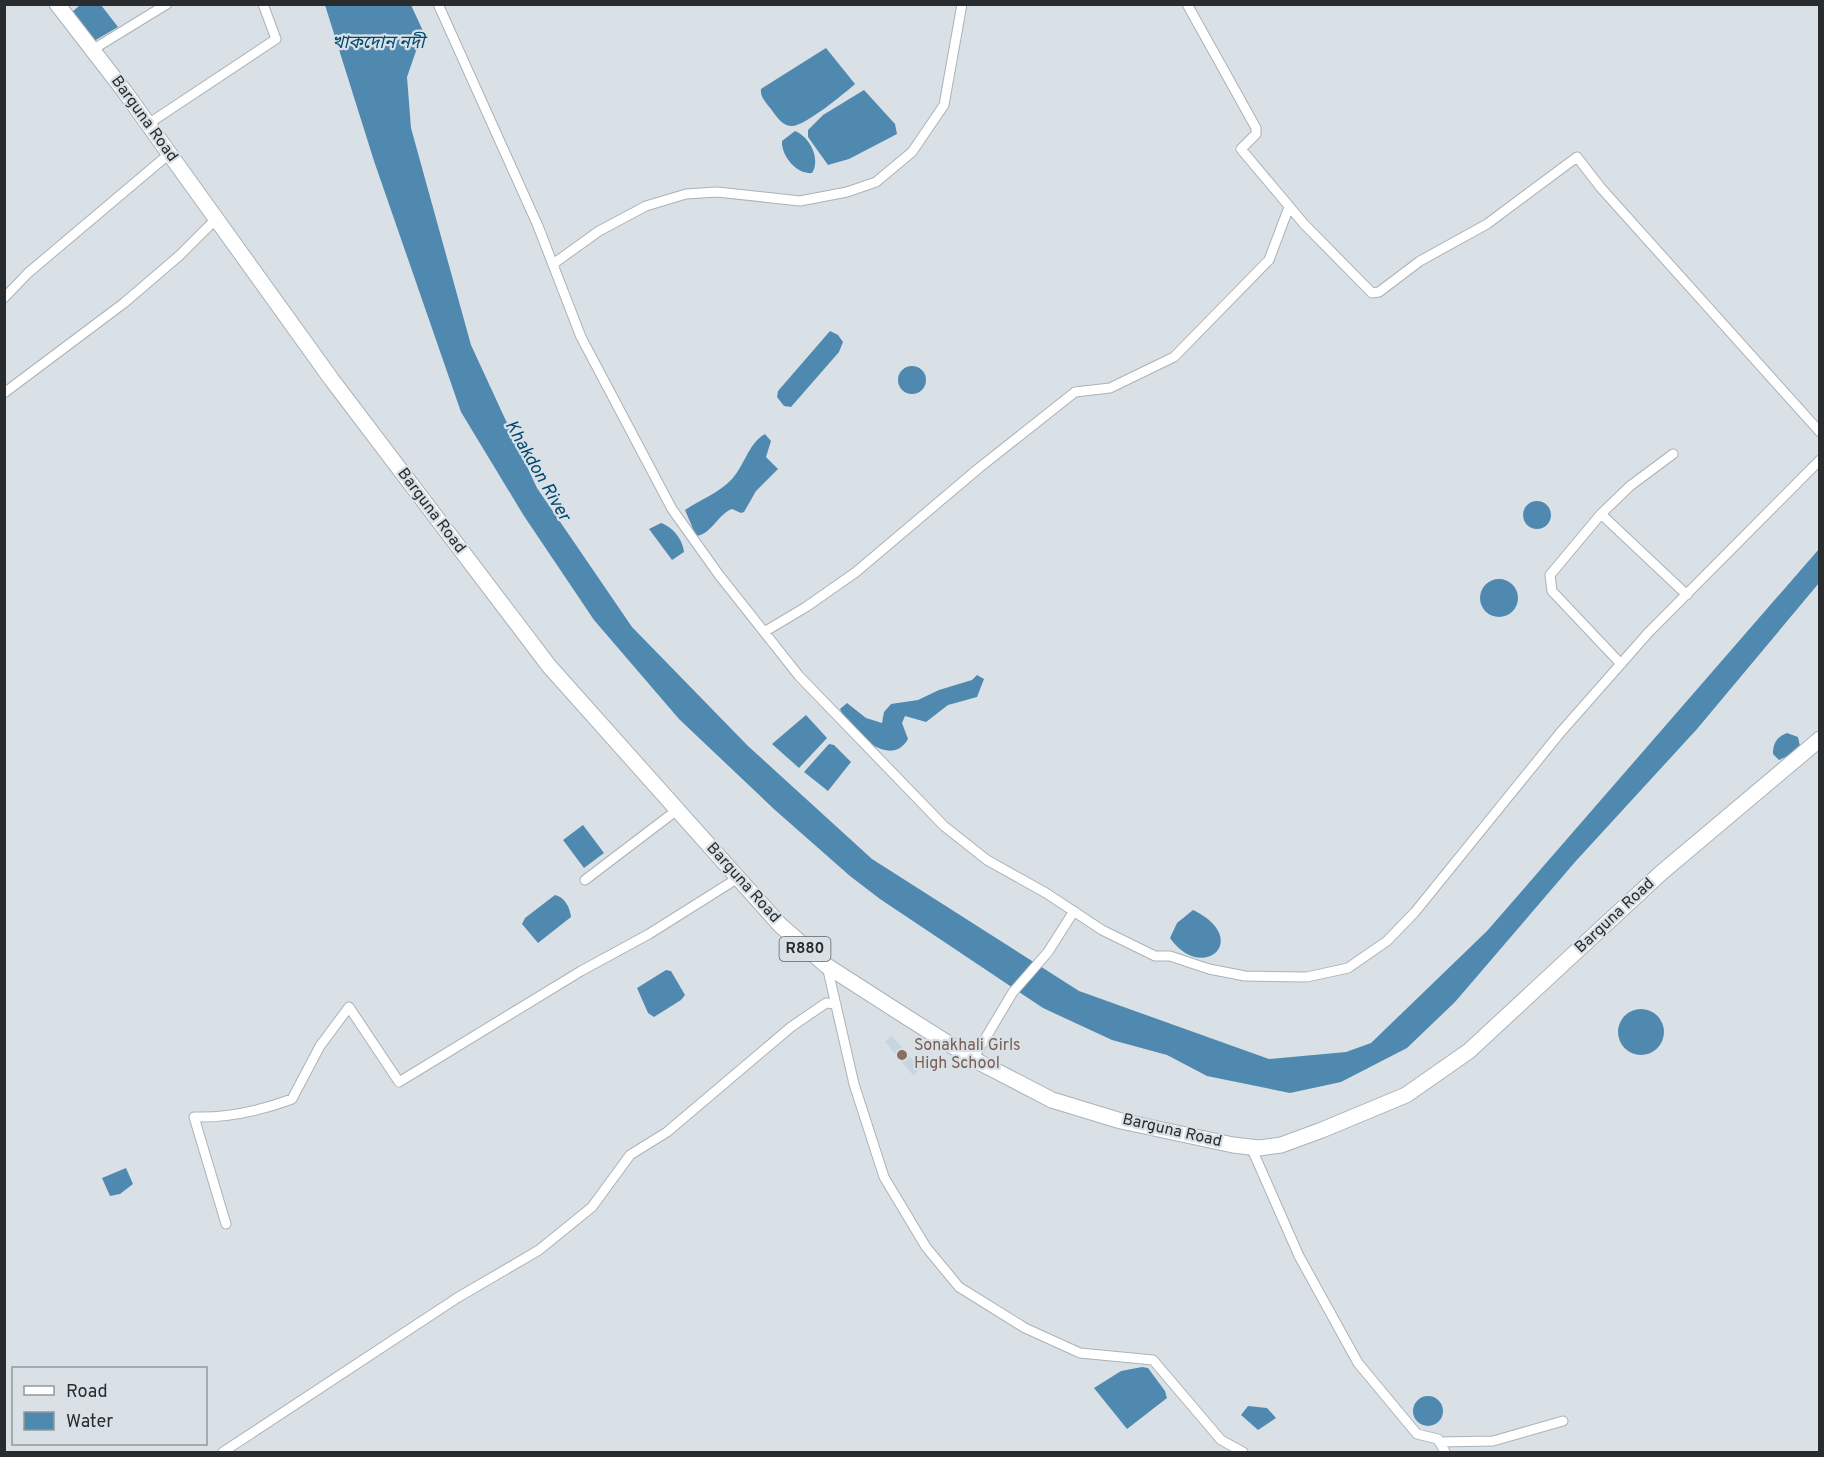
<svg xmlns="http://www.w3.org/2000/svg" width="1824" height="1457" viewBox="0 0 1824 1457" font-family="Overpass,'Noto Sans Bengali',sans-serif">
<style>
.built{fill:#c7d5e1}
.water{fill:#5089b0}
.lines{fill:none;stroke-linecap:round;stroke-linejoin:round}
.minor-casing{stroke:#abb2b8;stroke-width:11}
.primary-casing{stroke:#abb2b8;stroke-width:17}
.minor{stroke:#fff;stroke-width:9}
.primary{stroke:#fff;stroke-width:15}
.education-dot{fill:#8d6e63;stroke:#d9e1e7;stroke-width:2}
.labels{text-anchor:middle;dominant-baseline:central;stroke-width:4.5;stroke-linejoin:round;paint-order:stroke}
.shield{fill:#d9e1e7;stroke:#5e6266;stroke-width:1.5}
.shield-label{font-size:15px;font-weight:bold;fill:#292c2e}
.street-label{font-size:16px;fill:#292c2e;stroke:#d9e1e7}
.education-label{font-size:16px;fill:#785e54;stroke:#d9e1e7;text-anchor:start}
.water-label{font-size:18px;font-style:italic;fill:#004a71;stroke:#d9e1e7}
</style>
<rect width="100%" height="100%" fill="#d9e1e7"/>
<!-- built -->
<path class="built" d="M892,1036l28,33 -7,6 -28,-33z"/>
<!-- water -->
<path class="water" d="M80,5h21l17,22 -24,14 -22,-29z
M325,5h86l12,26 -16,46 4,51 60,217 66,143 95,139 116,119 124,113 207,132 190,68 77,-7 25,-9 116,-112 332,-382v34l-122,146 -122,133 -120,140 -48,46 -66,34 -51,11 -83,-17 -40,-21 -55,-15 -69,-32 -163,-109 -30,-23 -75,-66 -96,-91 -85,-99 -70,-104 -63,-104 -87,-251z
M826,48l29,36c-10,9 -50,42 -63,42 -9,1 -16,-10 -21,-17 -5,-6 -11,-12 -10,-20z
M864,90l31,34 2,10 -48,25 -21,6 -20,-28v-7l15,-15z
M795,131c15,6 26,28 17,42 -15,2 -31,-17 -30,-32z
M830,331l8,4 5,7 -4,10 -48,55 -7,-1 -7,-9 1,-6z
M898 380a14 14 0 1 1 28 0a14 14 0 1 1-28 0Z
M765,434l6,7 -5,16 12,12 -22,22 -12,21 -3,1 -9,-4c-14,5 -21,26 -36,27l-11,-26c15,-10 35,-18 47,-31 13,-14 16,-35 33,-45z
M1523 515a14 14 0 1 1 28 0a14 14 0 1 1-28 0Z
M661,523c12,4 22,17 23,29l-12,8 -23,-31z
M1480 598a19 19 0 1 1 38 0a19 19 0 1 1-38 0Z
M977,675l7,4 -7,18 -29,8 -22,17 -21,-6 -3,7 6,16c-18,32 -60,-10 -68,-30l7,-6 19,15 16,5 2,-11 7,-8 27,-4 21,-10 33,-10z
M806,715l21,23 -28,30 -27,-24z
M1787,733l11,4 2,9 -4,6 -17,8 -6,-6c0,-11 4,-17 14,-21z
M829,744l5,1 17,17 -23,29 -24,-19z
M583,825l21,28 -20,15 -21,-28z
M555,895c10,2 15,13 16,22l-33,26 -16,-19 3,-6z
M1193,910c60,29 9,74 -23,28l7,-15z
M666,970l5,1 14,24 -4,5 -27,17 -6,-4 -11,-25z
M1618 1032a23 23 0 1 1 46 0a23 23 0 1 1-46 0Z
M126,1168l7,16 -13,10 -10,2 -8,-18z
M1142,1367l6,1 17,23 2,7 -40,31 -33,-41 27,-17z
M1413 1411a15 15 0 1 1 30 0a15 15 0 1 1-30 0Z
M1248,1406l19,2 9,10 -18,12 -17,-15z"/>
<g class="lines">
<!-- minor casing -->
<g class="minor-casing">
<path id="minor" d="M438,4l100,222 43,111 91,172 47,66 80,101 145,150 43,34 59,33 56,37 53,26h15l39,13 36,7 62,1 41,-9 39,-27 28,-29 145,-179 88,-100 172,-173
M1187,4l69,124v6l-15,15 63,75 68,69 7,-1 41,-31 67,-37 90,-67 24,31 219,244
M92,50l75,-46
M148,124l128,-85 -13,-35
M553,264l46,-33 47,-25 40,-12 31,-2 83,9 47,-9 29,-10 36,-30 32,-47 18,-101
M4,298l24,-25 141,-119
M4,393l120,-90 56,-48 36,-36
M1601,514l86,81
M764,632l42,-25 50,-35 123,-104 96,-76 35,-4 64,-31 95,-97 20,-53
M1621,664l-69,-73 -2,-16 51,-61 29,-28 43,-32
M585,880l92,-70
M827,966l27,118 30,93 42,70 33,40 66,41 55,25 73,7 68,80 22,12
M973,1059l40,-67 35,-40 26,-41
M1251,1147l48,109 59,107 59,71 21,5 7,13
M226,1224l-32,-107c33,1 66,-6 98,-18l28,-53 29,-39 50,75 182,-111 68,-37 89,-56
M1439,1442l54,-1 70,-20
M223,1452l234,-154 82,-48 53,-43 38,-52 37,-23 124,-105 35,-24 10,1"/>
</g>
<!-- primary casing -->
<g class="primary-casing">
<path id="primary" d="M57,4l68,88 207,288 217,286 231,259 47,41 81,52 65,41 79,41 69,21 112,24 26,3 22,-3 41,-15 84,-35 63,-44 192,-178 159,-134"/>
</g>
<!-- minor -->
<use href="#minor" class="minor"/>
<!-- primary -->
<use href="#primary" class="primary"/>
</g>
<!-- markers -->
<circle class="education-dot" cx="902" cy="1055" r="6"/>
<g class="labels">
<!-- shield labels -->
<rect class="shield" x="779.5" y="937" width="51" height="24" rx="4.5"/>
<g class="shield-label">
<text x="805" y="949">R880</text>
</g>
<!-- street labels -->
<g class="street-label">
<text transform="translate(144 119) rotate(54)">Barguna Road</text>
<text transform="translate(431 511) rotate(53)">Barguna Road</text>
<text transform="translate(743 883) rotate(48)">Barguna Road</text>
<text transform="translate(1615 916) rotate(-43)">Barguna Road</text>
<text transform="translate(1172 1131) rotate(13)">Barguna Road</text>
</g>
<!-- education labels -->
<g class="education-label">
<text x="914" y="1046">Sonakhali Girls<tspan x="914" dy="18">High School</tspan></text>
</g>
<!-- water labels -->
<g class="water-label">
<text x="378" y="43">খাকদোন নদী</text>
<text transform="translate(537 471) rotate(60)">Khakdon River</text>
</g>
</g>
<!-- border -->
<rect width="1824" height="1457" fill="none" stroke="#292c2e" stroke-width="12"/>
<!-- legend -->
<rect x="12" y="1367" width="195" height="78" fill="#d9e1e7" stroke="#93999d" stroke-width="1.5"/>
<rect x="24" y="1386" width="30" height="9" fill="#ffffff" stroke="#93999d" stroke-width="1.5"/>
<text x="66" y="1397" font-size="18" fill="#292c2e">Road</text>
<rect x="24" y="1412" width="30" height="18" fill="#5089b0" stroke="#93999d" stroke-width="1.5"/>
<text x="66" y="1427" font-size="18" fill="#292c2e">Water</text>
</svg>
